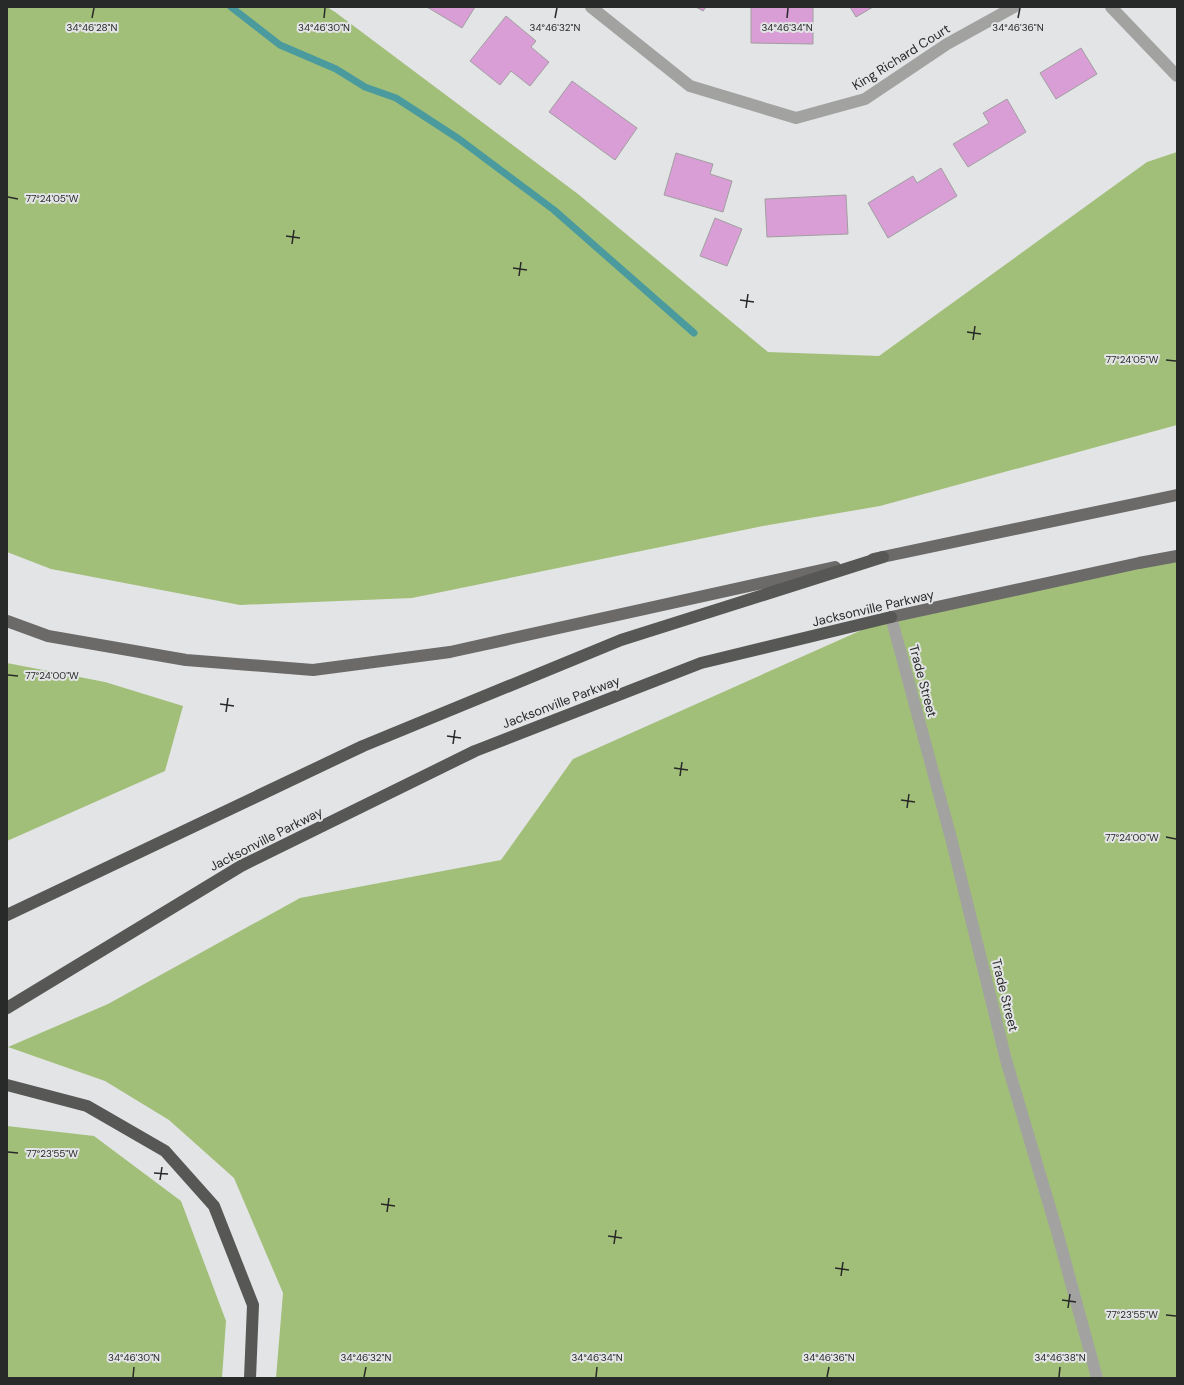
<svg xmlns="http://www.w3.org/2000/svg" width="1184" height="1385" viewBox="0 0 1184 1385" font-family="'DM Sans',sans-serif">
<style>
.green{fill:#a2bf79}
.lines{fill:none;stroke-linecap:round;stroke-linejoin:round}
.stream{stroke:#4b9a9e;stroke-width:7}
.building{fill:#da9ed6;stroke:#a09fa0}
.minor{stroke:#a2a2a1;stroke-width:12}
.major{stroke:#6b6a69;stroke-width:12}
.highway{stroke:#575755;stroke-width:12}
.ticks{fill:none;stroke:#282929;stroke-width:1.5}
.labels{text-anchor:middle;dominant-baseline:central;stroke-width:4;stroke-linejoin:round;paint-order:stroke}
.street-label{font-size:13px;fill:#282929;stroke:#e3e4e6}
.ticks-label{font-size:10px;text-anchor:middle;fill:#282929;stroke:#e3e4e6;stroke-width:4;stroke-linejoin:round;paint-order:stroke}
</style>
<rect width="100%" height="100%" fill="#e3e4e6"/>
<!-- green -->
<path class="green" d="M7,7h320l8,5 243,182 190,158 111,4 268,-194 30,-10v273l-297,81 -117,20 -351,72 -172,7 -189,-36 -44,-17z
M1177,556v822h-901l7,-85 -49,-115 -65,-58 -64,-39 -97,-34 100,-43 192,-106 201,-38 72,-101 318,-142z
M7,663l98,19 78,24 -18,65 -158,70z
M7,1126l87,10 87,65 45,120 -4,57h-215z"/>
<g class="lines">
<!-- stream -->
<path class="stream" d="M231,7l49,38 56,24 29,18 31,11 63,41 95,71 140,123"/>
</g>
<!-- building -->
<path class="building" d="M427,7h48l-13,21z
M696,7h10l-3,4z
M751,7h62v37l-62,-1z
M850,7h23l-17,10z
M506,16l30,25 -5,6 18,15 -19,24 -19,-15 -11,14 -30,-24z
M1081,48l16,26 -41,25 -16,-26z
M572,81l65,47 -22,32 -66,-48z
M1007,99l19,33 -58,35 -15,-23 36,-21 -6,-10z
M676,153l37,11 -3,10 22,7 -9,31 -59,-17z
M941,168l16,28 -69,42 -20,-35 45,-27 4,7z
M846,195l2,39 -81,3 -2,-38z
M715,218l27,11 -15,37 -27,-10z"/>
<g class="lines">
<!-- minor -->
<path class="minor" d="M591,7l99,79 106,32 69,-19 82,-55 67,-37
M1111,7l66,69
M891,617l60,221 55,222 50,168 41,150"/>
<!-- major -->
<path class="major" d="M873,559l304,-64
M891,617l248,-54 38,-7
M7,621l41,15 138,24 127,10 137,-18 385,-85"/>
<!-- highway -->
<path class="highway" d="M7,915l356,-169 258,-106 262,-83
M7,1008l234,-142 234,-115 226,-88 190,-46
M7,1085l80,21 78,45 49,55 39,99 -3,73"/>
</g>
<!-- ticks -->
<path class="ticks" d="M92,18l2,-10M324,18l1,-10M555,18l2,-10M787,18l1,-10M1018,18l2,-10M8,197l10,2M286,236l14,2M292,244l2,-14M513,268l14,2M519,276l2,-14M740,300l14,2M746,308l2,-14M967,332l14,2M973,340l2,-14M1166,360l10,1M8,675l10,1M220,704l14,2M226,712l2,-14M447,736l14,2M453,744l2,-14M674,768l14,2M680,776l2,-14M901,800l14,2M907,808l2,-14M1166,837l10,2M8,1152l10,1M154,1173l14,1M160,1180l2,-13M381,1204l14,2M387,1212l2,-14M608,1236l14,2M614,1244l2,-14M835,1268l14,2M841,1276l2,-14M1062,1300l14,2M1068,1308l2,-14M1166,1315l10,1M133,1377l1,-10M364,1377l2,-10M596,1377l1,-10M827,1377l2,-10M1059,1377l1,-10"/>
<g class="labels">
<!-- street labels -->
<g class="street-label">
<text transform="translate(901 57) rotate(-32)">King Richard Court</text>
<text transform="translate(873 608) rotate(-13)">Jacksonville Parkway</text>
<text transform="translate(923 681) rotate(75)">Trade Street</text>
<text transform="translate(561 702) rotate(-21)">Jacksonville Parkway</text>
<text transform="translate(266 839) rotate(-27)">Jacksonville Parkway</text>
<text transform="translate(1005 995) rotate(76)">Trade Street</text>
</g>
</g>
<g class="ticks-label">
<text x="92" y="31">34°46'28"N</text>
<text x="324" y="31">34°46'30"N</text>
<text x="555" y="31">34°46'32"N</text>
<text x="787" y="31">34°46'34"N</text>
<text x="1018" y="31">34°46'36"N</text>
<text x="52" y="202">77°24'05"W</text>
<text x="1132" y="363">77°24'05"W</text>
<text x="52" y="679">77°24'00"W</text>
<text x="1132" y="841">77°24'00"W</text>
<text x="52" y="1157">77°23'55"W</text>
<text x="1132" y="1318">77°23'55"W</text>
<text x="134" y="1361">34°46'30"N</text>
<text x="366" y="1361">34°46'32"N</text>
<text x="597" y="1361">34°46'34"N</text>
<text x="829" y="1361">34°46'36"N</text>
<text x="1060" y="1361">34°46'38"N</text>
</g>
<!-- border -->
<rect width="1184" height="1385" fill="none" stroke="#282929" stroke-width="16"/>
</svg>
